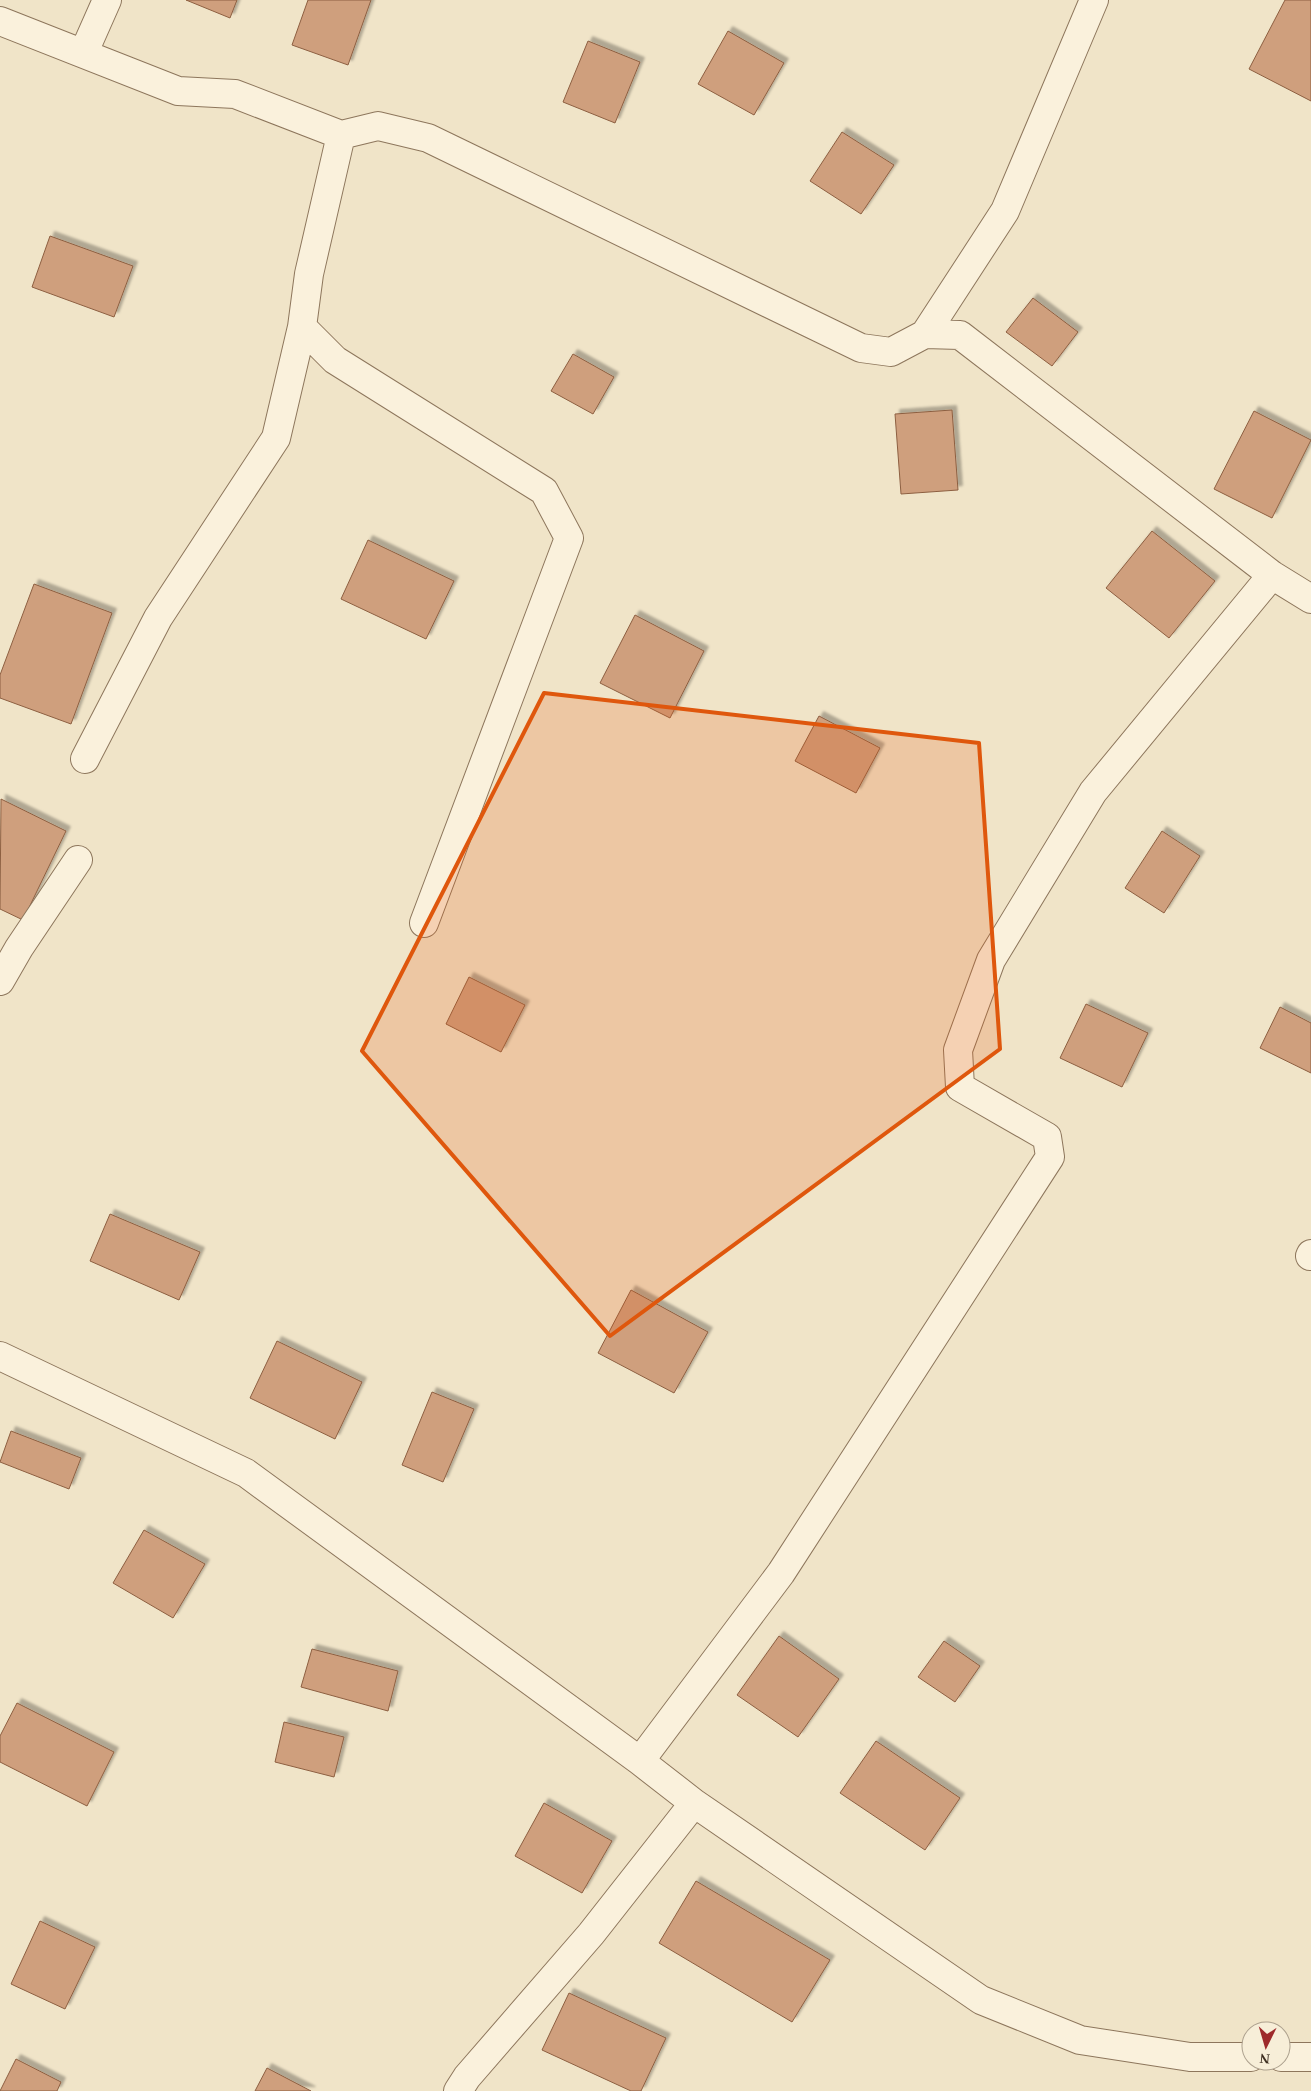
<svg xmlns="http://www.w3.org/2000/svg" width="1311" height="2091" viewBox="0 0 1311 2091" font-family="'Times New Roman',serif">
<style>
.building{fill:#cf9f7d;stroke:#8d5f41;filter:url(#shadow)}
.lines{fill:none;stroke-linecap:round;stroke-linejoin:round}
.street-casing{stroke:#8d765c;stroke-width:30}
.street{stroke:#faf1dc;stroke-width:28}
.marked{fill:#df570d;fill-opacity:0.2;stroke:#df570d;stroke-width:4;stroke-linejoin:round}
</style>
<defs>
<filter id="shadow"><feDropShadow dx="4.5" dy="-4.5" stdDeviation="1" flood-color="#0004"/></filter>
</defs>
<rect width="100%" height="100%" fill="#f0e4c8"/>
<!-- building -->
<path class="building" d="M186,0h51l-7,18z
M308,0h63l-23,65 -56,-20z
M1285,0h26v101l-62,-32z
M728,31l56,32 -30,52 -56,-31z
M588,41l52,21 -25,61 -52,-21z
M842,132l52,33 -33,49 -51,-33z
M50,236l83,30 -19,51 -82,-30z
M1033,298l45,34 -26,34 -46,-34z
M573,354l41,23 -21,37 -42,-23z
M952,410l6,80 -57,4 -6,-80z
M1254,411l57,29 -39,78 -58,-29z
M1152,531l63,50 -46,57 -63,-50z
M368,540l86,41 -28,58 -85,-40z
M34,584l78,29 -41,111 -71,-26v-23z
M635,615l69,36 -34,67 -70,-35z
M819,716l61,32 -24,45 -61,-32z
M1,799l65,32 -43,89 -23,-11z
M1162,831l38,25 -36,57 -39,-25z
M469,977l56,28 -24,47 -55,-28z
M1086,1004l62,29 -26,54 -62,-29z
M1280,1007l31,16v50l-51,-25z
M110,1214l90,38 -21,48 -89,-39z
M631,1290l77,42 -34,61 -76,-40z
M277,1341l85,41 -27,57 -85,-41z
M432,1392l42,17 -31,73 -41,-17z
M11,1431l70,27 -12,31 -69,-27z
M144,1530l61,34 -32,54 -60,-35z
M779,1636l60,43 -41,58 -61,-42z
M944,1641l36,25 -25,36 -37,-25z
M312,1649l86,22 -10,40 -87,-24z
M17,1703l97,49 -27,54 -87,-44v-26z
M284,1722l60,15 -10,40 -59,-15z
M876,1741l84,57 -35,52 -85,-57z
M544,1803l68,38 -30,52 -67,-37z
M696,1881l134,79 -38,62 -133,-79z
M40,1921l55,26 -30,62 -54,-25z
M569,1993l97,45 -25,53h-10l-89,-41z
M16,2059l45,23 -4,9h-57z
M267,2068l44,23h-56z"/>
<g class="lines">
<!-- street casing -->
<g class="street-casing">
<path id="street" d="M0,21l178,70 57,3 106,41 37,-9 50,12 433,210 30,4 34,-18 35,1 312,240 39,24
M84,52l23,-52
M302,327l33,33 209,131 25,47 -145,385
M925,334l80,-123 89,-211
M85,759l73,-141 118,-180 26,-111 7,-53 32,-139
M0,981l19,-33 59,-88
M1310,1256l1,-2
M0,1356l246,117 394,288 54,42 287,197 99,40 110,17h61
M640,1761l141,-188 269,-416 -3,-20 -87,-50 -2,-37 33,-90 102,-168 179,-217
M1281,2057h30
M458,2091l9,-14 124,-143 103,-131"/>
</g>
<!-- street -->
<use href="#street" class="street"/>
</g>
<!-- marked area -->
<path class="marked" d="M544,693l435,50 21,306 -390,287 -248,-285z"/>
<!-- north arrow -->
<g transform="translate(1266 2046) rotate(185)"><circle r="24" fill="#f7eed8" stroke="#ada18e"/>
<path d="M0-4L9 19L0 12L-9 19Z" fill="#9e2a2b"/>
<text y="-8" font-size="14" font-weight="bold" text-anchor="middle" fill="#3d2e20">N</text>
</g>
</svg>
